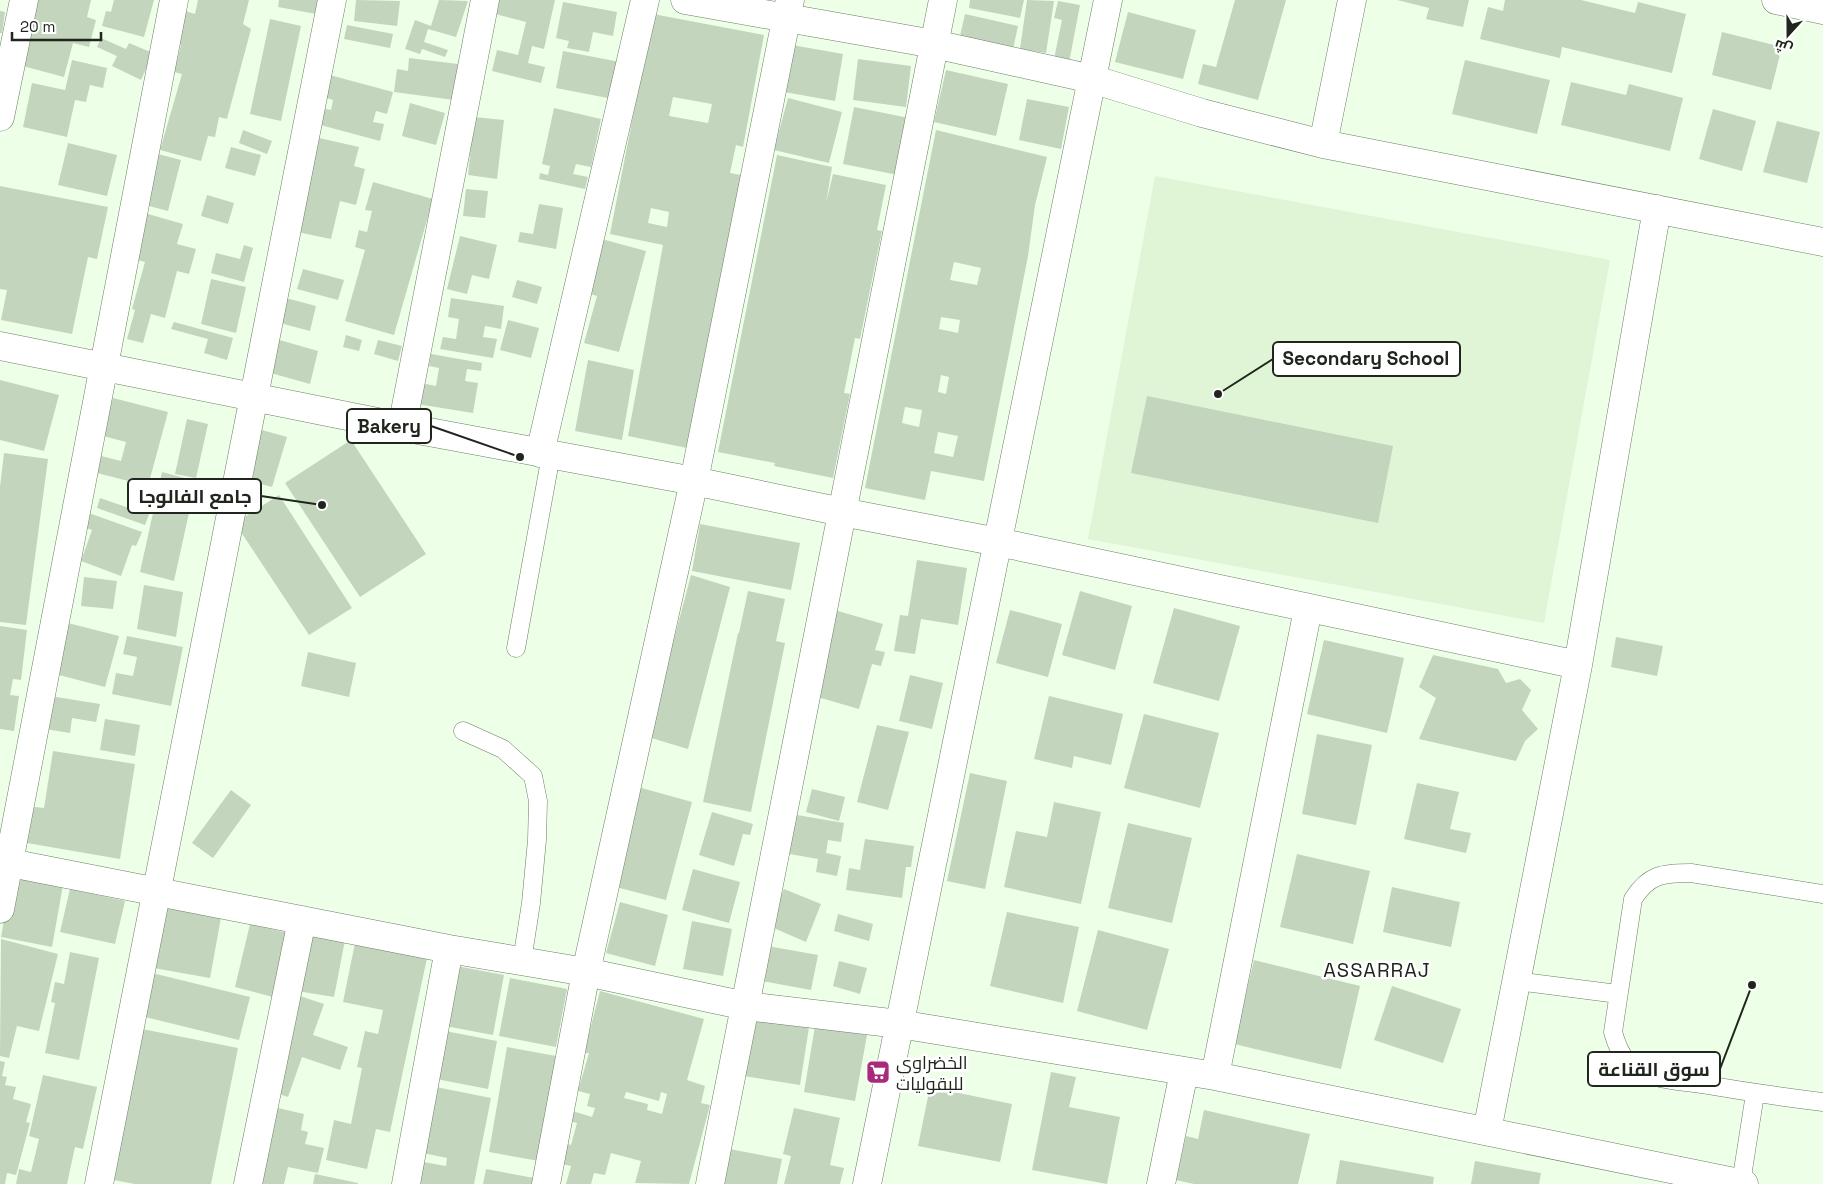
<svg xmlns="http://www.w3.org/2000/svg" width="1823" height="1184" viewBox="0 0 1823 1184" font-family="'Space Grotesk',Cairo,sans-serif">
<style>
.built{fill:#dff5d5}
.building{fill:#c4d5bd;fill-rule:evenodd}
.lines{fill:none;stroke-linecap:round;stroke-linejoin:round}
.lane-casing{stroke:#6d7d67;stroke-width:19}
.street-casing{stroke:#6d7d67;stroke-width:29}
.lane{stroke:#fff;stroke-width:18}
.street{stroke:#fff;stroke-width:28}
.labels{text-anchor:middle;dominant-baseline:central;stroke-width:5;stroke-linejoin:round;paint-order:stroke}
.poi-label{font-size:18px;fill:#20261d;stroke:#fff;text-anchor:start}
.quarter-label{font-size:20px;letter-spacing:1px;fill:#20261d;stroke:#fff}
.leader{fill:none;stroke:#20261d;stroke-width:2}
.callout-dot{fill:#20261d;stroke:#fff;stroke-width:2}
.callout{fill:#fff;stroke:#20261d;stroke-width:2}
.callout-label{font-size:19px;text-anchor:middle;font-weight:bold;fill:#20261d}
</style>
<rect width="100%" height="100%" fill="#edffe6"/>
<!-- built -->
<path class="built" d="M1155,176l455,84 -66,363 -456,-84z"/>
<!-- building -->
<path class="building" d="M36,0h55l-4,17 9,3 -7,27 -16,-4 -9,34 -45,-12z
M114,0h40l-10,37 -42,-11 4,-15 5,1z
M198,0h51l-6,24 8,5 -24,90 -8,-2 -4,20 -7,-1 -7,25 -41,-11 22,-76 -8,-2 7,-27 -8,-2 9,-33 13,4z
M279,0h39l-2,14 -38,-7z
M356,0l44,1 -3,25 -43,-5z
M439,0l29,1 -12,36 -28,-8 -4,13 24,8 -3,7 -23,-8 -2,5 -15,-5 10,-29 16,6z
M498,0h57l-11,49 -12,-3 -4,17 17,4 -4,16 -49,-12 5,-21 21,5 8,-33 -31,-8z
M970,0h54l-4,18 -51,-10z
M1027,0l27,1 -8,52 -26,-4z
M1235,0h51l-28,100 -60,-16 5,-20 13,3z
M1397,0h72l-6,27 -37,-8 3,-11z
M1505,0h76l54,13 3,-11 48,12 -14,59 -110,-26 -2,11 -80,-19 8,-32 15,4z
M1058,1l22,4 -11,58 -15,-4 8,-39 -8,-2z
M563,2l54,10 -4,24 -20,-4 -4,20 -22,-4 2,-7 -13,-3z
M0,11l5,1 -3,21h-2z
M1128,12l68,18 -13,49 -68,-17z
M653,14l111,21 -21,112 -7,-2 -6,28 11,2 -54,273 -59,-12 35,-191 -53,-11zM673,97l39,7 -4,19 -39,-7zM651,208l18,4 -2,15 -19,-4z
M965,14l53,12 -5,23 -53,-13z
M270,19l31,7 -20,95 -31,-7z
M347,25l46,9 -3,14 -46,-9z
M1722,32l60,15 -11,43 -59,-15z
M101,38l25,11 3,-6 24,10 -12,27 -29,-14 5,-10 -20,-9z
M792,45l51,9 -8,47 -51,-9z
M563,51l57,11 -7,37 -57,-11z
M409,58l49,6 -4,36 -60,-8 3,-23 11,2z
M858,59l53,7 -5,41 -53,-7z
M72,60l35,8 -4,20 -13,-3 -4,17 -11,-2 -8,37 -44,-10 9,-44 33,7z
M1465,60l85,20 -13,54 -85,-20z
M946,70l62,14 -12,52 -62,-14z
M326,74l67,18 -6,22 -11,-3 -3,11 11,2 -4,17 -67,-18 4,-16 14,3 2,-10 -13,-4z
M1571,82l55,13 3,-11 54,14 -13,53 -109,-26z
M788,98l54,14 -13,51 -55,-13z
M1027,99l42,8 -8,42 -42,-9z
M410,103l35,10 -9,32 -34,-9z
M854,107l60,12 -11,57 -60,-12z
M554,108l47,11 -10,48 -15,-3 -3,10 15,3 -3,12 -46,-10 1,-6 8,2 2,-9 -8,-2z
M1713,109l43,12 -14,50 -43,-12z
M474,117l30,3 -7,59 -29,-4z
M1777,121l43,11 -13,51 -44,-11z
M243,130l29,11 -5,13 -28,-11z
M936,130l111,27 -12,48 -7,51 -44,225 -53,-10 -6,29 -60,-12zM954,262l27,6 -4,17 -27,-5zM941,317l19,3 -2,13 -19,-4zM941,375l8,2 -3,17 -8,-2zM905,407l17,3 -3,17 -17,-4zM938,432l20,4 -5,21 -19,-4z
M319,138l40,9 -5,19 11,3 -9,36 -16,-4 -9,38 -34,-7z
M68,143l49,12 -10,41 -49,-11z
M231,147l30,8 -6,21 -30,-8z
M158,154l23,6 -13,51 -23,-6z
M777,155l55,12 -6,36 7,-29 53,11 -9,45 5,1 -22,108 -5,-1 -11,55 6,1 -17,84 -59,-12 1,-3 -57,-11z
M373,182l60,17 -39,136 -49,-14 20,-71 -10,-3 4,-17 8,2 5,-21 -7,-1z
M0,186l108,21 -11,52 -9,-2 -16,77 -71,-14 6,-30 -7,-1z
M466,189l22,2 -3,27 -22,-2z
M207,195l27,8 -6,21 -27,-8z
M539,204l24,4 -7,41 -38,-7 2,-10 13,2z
M141,212l42,12 -6,20 19,5 -7,25 -12,-3 -12,47 -14,-4 -8,29 -16,-4 8,-29 -3,-1 13,-47 -16,-4z
M460,236l37,9 -8,34 -17,-4 -5,19 -20,-5z
M598,238l48,13 -27,101 -35,-9 13,-47 -13,-4z
M244,245l9,3 -9,34 -33,-9 5,-20 24,6z
M303,269l41,11 -6,20 -41,-11z
M211,279l35,8 -10,46 -35,-9z
M517,280l25,7 -5,17 -25,-7z
M282,297l34,9 -6,25 -34,-9z
M451,298l53,8 -3,23 -16,-3 -2,11 14,2 -4,19 -53,-9 3,-12 13,2 3,-20 -11,-2z
M508,320l31,8 -8,30 -31,-8z
M174,322l59,16 -6,22 -23,-7 4,-14 -37,-10z
M346,335l16,5 -3,11 -16,-4z
M276,339l42,12 -8,33 -43,-12z
M378,340l24,6 -4,15 -24,-7z
M431,354l51,9 -1,8 -14,-2 -2,12 13,2 -5,30 -56,-9 4,-21 15,3 3,-18 -10,-2z
M588,360l46,10 -12,70 -47,-9z
M0,380l59,15 -15,56 -44,-11z
M1147,396l246,50 -15,77 -247,-50z
M113,398l55,14 -20,74 -51,-13 4,-17 20,5 5,-19 -23,-6z
M187,419l21,5 -12,54 -21,-4z
M262,430l25,7 -15,50 -25,-7z
M351,440l75,114 -66,43 -75,-114z
M4,453l44,6 -22,166 -26,-3v-135z
M162,472l34,9 -22,100 -34,-9z
M279,495l73,113 -43,27 -74,-112z
M100,498l29,10 3,-9 20,7 -7,19 -48,-17z
M86,512l56,20 -6,14 -4,-1 -11,31 -40,-15 11,-31 -11,-4z
M700,524l100,19 -9,47 -99,-19z
M917,560l50,8 -9,57 -37,-6 -6,35 -21,-3 6,-36 8,1z
M691,575l39,12 -42,162 -40,-12z
M84,577l33,4 -4,28 -32,-3z
M144,585l39,7 -7,45 -39,-8z
M748,591l37,8 -9,42 9,2 -34,169 -48,-10 35,-169h1z
M1080,591l52,15 -17,64 -53,-15z
M1174,608l66,18 -21,75 -66,-18z
M831,609l52,15 -8,26 10,2 -4,14 -9,-2 -13,45 -52,-15z
M1010,610l52,14 -14,53 -52,-14z
M68,623l51,13 -14,51 -50,-13z
M0,626l27,4 -6,50 -8,-1 -3,16 9,1 -5,35 -14,-2z
M127,636l56,11 -12,59 -59,-12 4,-21 17,3 4,-19 -14,-3z
M1616,637l47,9 -6,30 -46,-9z
M1324,640l80,18 -17,75 -80,-19z
M308,652l48,11 -7,34 -48,-11z
M1433,655l65,14 8,14 14,-4 11,11 -9,20 16,19 -13,12 -9,20 -97,-22 17,-41 -17,-11z
M910,675l33,8 -11,46 -33,-8z
M50,696l50,8 -4,18 -24,-4 -2,15 -25,-4z
M1049,696l74,18 -12,51 -37,-9 -2,12 -38,-9z
M1144,714l75,19 -19,75 -76,-20z
M105,719l35,6 -5,31 -35,-6z
M877,725l32,7 -21,78 -31,-8z
M1317,734l55,11 -16,80 -54,-11z
M53,751l82,13 -15,95 -99,-17 6,-36 17,2z
M970,773l37,8 -22,108 -38,-8z
M1417,783l42,9 -9,37 21,4 -5,20 -62,-14z
M638,787l54,15 -26,98 -54,-14z
M812,789l33,8 -6,24 -33,-9z
M231,790l20,15 -38,53 -21,-15z
M1054,802l47,10 -20,92 -77,-17 12,-56 31,6z
M712,812l41,12 -3,11 -7,-1 -9,32 -35,-11z
M791,814l53,9 -3,19 -13,-2 -2,13 15,3 -4,20 -21,-4 2,-13 -34,-6z
M1128,823l64,15 -20,85 -64,-15z
M865,839l49,7 -3,21h-5l-4,31 -56,-8 3,-22 11,2z
M1297,854l73,17 -17,73 -73,-17z
M693,869l47,13 -11,41 -47,-13z
M12,875l51,10 -11,62 -51,-10z
M1392,887l68,15 -9,45 -68,-15z
M70,889l55,12 -10,43 -55,-12z
M784,889l37,15 -15,38 -37,-16z
M161,900l61,12 -12,66 -62,-11z
M620,902l48,13 -13,51 -49,-13z
M1007,912l72,15 -16,76 -73,-17z
M838,914l35,10 -4,17 -35,-10z
M692,921l40,8 -9,47 -40,-7z
M250,924l38,9 -15,64 -38,-10z
M1098,930l71,19 -22,81 -70,-19z
M308,933l37,7 -11,57 -37,-6z
M1,939l57,15 -19,77 -22,-5 -8,32 -9,-2z
M355,943l72,15 -37,174 -14,-3 -9,40 -41,-9 8,-40 17,4 11,-56 -5,-1 8,-36 13,3 5,-24 -40,-8z
M762,945l56,10 -7,35 -55,-10z
M70,952l29,6 -20,102 -34,-7 10,-50 -4,-1 4,-20 9,2z
M1254,960l106,26 -19,83 -107,-25z
M839,961l28,7 -7,26 -27,-8z
M451,965l53,10 -11,60 -53,-10z
M148,972l102,25 -11,43 -102,-25z
M510,978l57,11 -11,58 -57,-11z
M1392,986l69,23 -18,54 -69,-23z
M600,991l104,28 -17,61 18,6 -4,17 9,2 -21,79 -54,-1 6,-22 -30,-8 -6,22 -11,-2 -3,11h-25l5,-18 -9,-2 6,-20 3,1 6,-22 -10,-3 2,-10 23,7 3,-9 -8,-2 3,-12 -12,-3 11,-38h-5zM626,1092l33,9 2,-9 6,2 -5,20 -15,-4 1,-6 -24,-6z
M294,994l30,10 -11,31 35,12 -8,23 -38,-13 -14,40 -15,-5 25,-80 -9,-3z
M754,1012l56,9 -10,64 -56,-9z
M815,1026l52,9 -12,66 -51,-9z
M132,1027l106,21 -27,136h-76l-32,-6z
M440,1030l57,11 -9,48 -57,-11z
M507,1047l49,9 -17,105 -50,-9z
M0,1061l5,1 -3,14 5,1 -2,8 11,2 -3,12 18,5 -5,18 4,1 -14,52 -9,-2 -2,11h-5z
M1051,1072l25,5 -7,30 51,10 -13,67 -75,-14z
M43,1075l54,12 -14,62 -8,-2 -8,37h-51l3,-15 12,3 8,-33 -10,-3z
M431,1086l60,12 -17,86h-55l4,-22 23,4 1,-8 -29,-6z
M930,1087l82,17 -12,58 -82,-16z
M265,1105l39,9 -3,16 7,2 -3,12 19,4 -6,25 -30,-6 -4,17h-30z
M794,1108l46,10 -10,47 14,3 -4,16h-56l7,-28 -8,-2z
M1204,1110l106,24 -12,50h-104l-18,-4 10,-44 12,3z
M729,1149l53,10 -5,25h-55z
M1340,1160l94,17 -1,7h-97z
M1475,1161l66,12 -2,11h-68z
M486,1169l48,9 -2,6h-49z
M315,1174l43,9v1h-45z"/>
<g class="lines">
<!-- lane casing -->
<g class="lane-casing">
<path id="lane" d="M516,648l35,-193
M463,731l40,18 30,27 5,25 -1,39 -6,63 -9,58
M1823,894l-132,-21c-28,0 -42,1 -58,26l-20,133c3,11 7,22 15,31 15,16 52,18 73,21 41,7 81,13 122,18
M1516,981l102,13
M1741,1183l14,-89"/>
</g>
<!-- street casing -->
<g class="street-casing">
<path id="street" d="M685,0l249,44 158,35 110,34 121,31 500,98
M1776,0l47,10
M0,117l24,-117
M1323,144l29,-144
M0,346l402,81 292,54 148,31 156,30 580,123
M402,427l83,-427
M540,453l105,-453
M0,861l449,88 137,23 160,34 153,18 316,52 529,108
M0,909l174,-909
M1215,1076l93,-467
M1487,1131l91,-466 79,-456
M99,1184l233,-1184
M248,1184l54,-264
M406,1184l43,-235
M546,1184l40,-212 108,-491 96,-481
M710,1184l233,-1184
M867,1184l241,-1184
M1161,1184l23,-112"/>
</g>
<!-- lane -->
<use href="#lane" class="lane"/>
<!-- street -->
<use href="#street" class="street"/>
</g>
<!-- icons -->
<defs>
<g id="supermarket-square" transform="scale(1.25)"><rect x="-9" y="-9" width="18" height="18" rx="4" fill="#a82a7a" stroke="#fff"/><path d="M-6-5.5h2.5l.6 2H6L4.5 2H-2.5L-4.4-4H-6ZM-1.5 3.2a1.3 1.3 0 1 0 .1 0ZM3 3.2a1.3 1.3 0 1 0 .1 0Z" fill="#fff"/></g>
</defs>
<g fill-rule="evenodd">
<use href="#supermarket-square" x="878" y="1072"/>
</g>
<g class="labels">
<!-- poi labels -->
<g class="poi-label">
<text x="896" y="1062">الخضراوى<tspan x="896" dy="21">للبقوليات</tspan></text>
</g>
<!-- quarter labels -->
<g class="quarter-label">
<text x="1377" y="970">ASSARRAJ</text>
</g>
</g>
<!-- callouts -->
<path class="leader" d="M1218 394L1273 359M520 457L431 426M322 505L261 496M1752 985L1720 1069"/>
<g class="callout-dot">
<circle cx="1218" cy="394" r="5"/>
<circle cx="520" cy="457" r="5"/>
<circle cx="322" cy="505" r="5"/>
<circle cx="1752" cy="985" r="5"/>
</g>
<g class="callout">
<rect x="1273" y="342" width="187" height="34" rx="5"/>
<rect x="347" y="409" width="84" height="34" rx="5"/>
<rect x="128" y="479" width="133" height="34" rx="5"/>
<rect x="1588" y="1052" width="132" height="34" rx="5"/>
</g>
<g class="callout-label">
<text x="1366" y="365">Secondary School</text>
<text x="389" y="433">Bakery</text>
<text x="195" y="503">جامع الفالوجا</text>
<text x="1654" y="1076">سوق القناعة</text>
</g>
<!-- north arrow -->
<g transform="translate(1788 35) rotate(201)" stroke="#ffffff" stroke-width="4" paint-order="stroke">
<path d="M0-4L9 19L0 12L-9 19Z" fill="#20261d"/>
<text y="-8" font-size="14" font-weight="bold" text-anchor="middle" fill="#20261d">ش</text>
</g>
<!-- scale -->
<path d="M12 32v8h89v-8" fill="none" stroke="#20261d" stroke-width="2.5"/>
<text x="20" y="32" font-size="15" fill="#20261d" stroke="#ffffff" stroke-width="4" paint-order="stroke">20 m</text>
</svg>
